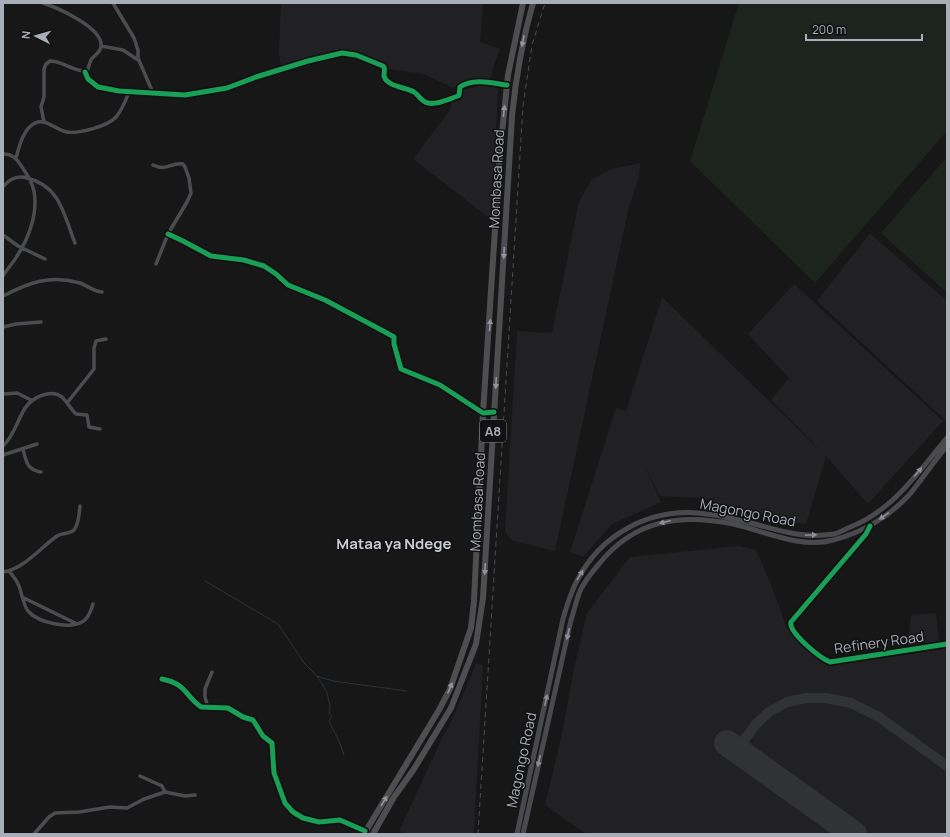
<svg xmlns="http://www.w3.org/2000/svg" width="950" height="837" viewBox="0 0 950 837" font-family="Manrope,sans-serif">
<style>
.built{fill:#212123}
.green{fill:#1d241e}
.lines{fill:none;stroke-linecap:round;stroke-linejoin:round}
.stream{stroke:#2a3239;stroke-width:1}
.taxiway{stroke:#313233;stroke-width:10}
.runway{stroke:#313233;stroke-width:26}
.street{stroke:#4b4c50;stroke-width:3.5}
.secondary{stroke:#4a4a4e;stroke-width:5}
.highway{stroke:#4e4e51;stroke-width:6}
.rail{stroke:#4b4c4f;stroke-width:1;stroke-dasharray:5 4;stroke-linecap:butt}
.cycleway-casing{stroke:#111113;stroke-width:8}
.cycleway{stroke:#1a9f57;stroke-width:5}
.oneway{fill:#92959e}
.oneway2{fill:#8c8f98}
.labels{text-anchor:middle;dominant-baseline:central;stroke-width:3;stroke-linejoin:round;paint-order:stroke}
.shield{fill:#111113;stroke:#7b7e86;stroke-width:1}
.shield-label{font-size:13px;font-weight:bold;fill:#a8adb8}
.street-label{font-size:14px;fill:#a8adb8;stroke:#111113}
.neighbourhood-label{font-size:15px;font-weight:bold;fill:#c9ccd4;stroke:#111113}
</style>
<rect width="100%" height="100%" fill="#171717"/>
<!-- built -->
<path class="built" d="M281,3h202l-3,39 20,7 -8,22 -1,9 -18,-2 -20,10 -29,-14 -35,-5 -2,-6 -37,-12h-10l-59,16 -2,-14z
M483,85l15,3 -6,132 -79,-61 37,-49 1,-8 11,-2v-10z
M640,163l-1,14 -11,34 -73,340 -44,-11 -6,-9 12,-200 35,2 27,-131 13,-23 19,-10z
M870,233l77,68v117l-2,2 -128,-119z
M794,284l149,137 -75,83 -42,-48 -55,-56 18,-22 -41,-44z
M662,297l164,159 -20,68 -11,-1 -24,-5 -71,-20 -40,-2 -16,-32 17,38 -49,22 -29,33 -13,-5 46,-144 10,3z
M739,546l17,4 16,37 15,41 38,34 9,1 44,-4 69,-11v186h-361l-41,-29 17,-72 12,-65 13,-55 43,-56z
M936,613l3,28 -31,5 3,-31z
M476,664l7,1 -9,169h-68l-7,-3 43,-93 11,-20z"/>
<!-- green -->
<path class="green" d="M739,3h208v128l-132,152 -125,-122z
M947,157v136l-66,-60z"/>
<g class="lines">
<!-- stream -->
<path class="stream" d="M205,581l73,43 26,39 13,13 16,5 74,10
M317,676l10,16 3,14 -1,7 3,3 -3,5 10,20 5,14"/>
<!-- taxiway -->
<path class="taxiway" d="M737,750l19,-26 13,-12 18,-10 19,-4h20l25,5 28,14 68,49"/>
<!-- runway -->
<path class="runway" d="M727,743l127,91"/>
<!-- street -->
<path class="street" d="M43,3c15,5 61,25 58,44 -1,6 -7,8 -10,13 -2,3 -2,8 -4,11 -13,1 -24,-10 -37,-10l-4,3 -2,5v28l-3,10 3,15
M113,3l21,35 4,12v8l15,35
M101,46l22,4 15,10
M85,72l3,7 10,8 21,4 66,4 42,-7 29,-11 52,-16 34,-8 14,2 27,11 1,1c1,3 0,6 0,9 3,11 22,11 30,16 5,3 7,10 14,11 9,2 21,-4 30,-7l1,-1 1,-8c13,-9 32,-4 47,-2
M3,154c9,-1 15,6 19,13 5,7 10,15 12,24 4,22 -5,47 -17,65 -4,7 -10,13 -14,20
M16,158c3,-11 7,-29 19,-35 11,-5 21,7 32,9 12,2 41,-6 49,-15 6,-7 10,-17 13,-25
M153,165c15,7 17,-3 30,-1l2,3 4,11 2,15 -4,9 -19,32 -12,30
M3,187c6,-8 15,-12 24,-9 34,8 37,38 48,65
M168,234l15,7 28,15 33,4 20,6 12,8 12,11 37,15 60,32 9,5v7l7,25 39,16 43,28 11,-1
M3,235l15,11 27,13
M3,296c25,-13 48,-22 77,-13 8,3 13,8 22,9
M3,327l13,-3 25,-2
M3,394l14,-1 14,7
M67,403l27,-34v-21l2,-7 10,-2
M3,446c19,-18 14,-46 44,-52 5,-1 11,0 15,3 5,5 9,12 14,17l11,1 2,12 11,2
M23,449c3,12 4,21 18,23
M3,455l34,-11
M9,571c3,4 7,8 9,13 4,7 5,23 11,28 10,11 40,17 53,10 6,-3 9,-11 11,-18
M3,572c21,-3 37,-24 54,-36 5,-3 13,-2 17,-6 5,-6 5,-16 6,-24
M24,598l53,26
M162,679c25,5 22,16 39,28l27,1 15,9 10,3 10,16 9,7 2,30 11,30 8,9 10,6 16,4 21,-2 25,11
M208,708l-3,-11v-8l7,-17
M140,776l22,10 3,6
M34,834l15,-17 6,-4 24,-1 31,-5 17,1 17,-9 21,-7 20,4 10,-1"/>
<!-- secondary -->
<path class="secondary" d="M870,526l-4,8 -75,88c-3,10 29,36 39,40l117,-18
M517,834l46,-215c4,-14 8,-28 15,-40 23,-44 70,-70 120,-66 12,1 24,3 36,6 34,7 63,21 100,15 5,-1 10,-4 14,-6 45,-17 69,-55 99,-90
M523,834l48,-214c3,-9 5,-19 9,-29 4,-9 12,-19 19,-27 35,-44 81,-51 134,-40 32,7 67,25 100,16 29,-7 57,-24 77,-46 13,-16 24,-33 37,-48"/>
<!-- highway -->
<path class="highway" d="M364,834l75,-124 11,-21 21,-61 3,-27 9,-188 17,-260 8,-78 15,-72
M373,834l21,-37 20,-28 37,-61 25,-64 7,-46 29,-482c4,-40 10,-75 21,-113"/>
<!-- rail -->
<path class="rail" d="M478,834l45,-728 9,-61 13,-42"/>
<!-- cycleway casing -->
<g class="cycleway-casing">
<path id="cycleway" d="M85,72l3,7 10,8 21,4 66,4 42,-7 29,-11 52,-16 34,-8 14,2 27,11 1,1c1,3 0,6 0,9 3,11 22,11 30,16 5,3 7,10 14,11 9,2 21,-4 30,-7l1,-1 1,-8c13,-9 32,-4 47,-2
M168,234l15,7 28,15 33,4 20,6 12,8 12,11 37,15 60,32 9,5v7l7,25 39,16 43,28 11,-1
M870,526l-4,8 -75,88c-3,10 29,36 39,40l117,-18
M162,679c25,5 22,16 39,28l27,1 15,9 10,3 10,16 9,7 2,30 11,30 8,9 10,6 16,4 21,-2 25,11"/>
</g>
<!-- cycleway -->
<use href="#cycleway" class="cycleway"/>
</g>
<!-- one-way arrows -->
<defs><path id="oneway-solid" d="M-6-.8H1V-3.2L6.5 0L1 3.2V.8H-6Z"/></defs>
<g class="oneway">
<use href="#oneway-solid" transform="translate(523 41) rotate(101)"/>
<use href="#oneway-solid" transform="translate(504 111) rotate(-84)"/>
<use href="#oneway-solid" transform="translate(504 253) rotate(93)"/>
<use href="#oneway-solid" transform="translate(490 325) rotate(-86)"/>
<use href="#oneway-solid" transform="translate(496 383) rotate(93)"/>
<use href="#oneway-solid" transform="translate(485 569) rotate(93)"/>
<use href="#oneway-solid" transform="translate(450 688) rotate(-67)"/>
<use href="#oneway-solid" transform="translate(384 801) rotate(-59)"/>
</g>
<g class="oneway2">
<use href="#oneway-solid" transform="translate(918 472) rotate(-50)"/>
<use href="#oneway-solid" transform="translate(884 516) rotate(145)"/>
<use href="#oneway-solid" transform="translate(665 522) rotate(166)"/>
<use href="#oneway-solid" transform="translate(811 535) rotate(-2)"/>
<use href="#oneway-solid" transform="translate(580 575) rotate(-59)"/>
<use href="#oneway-solid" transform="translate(568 634) rotate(103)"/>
<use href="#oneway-solid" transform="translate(546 700) rotate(-78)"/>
<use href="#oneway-solid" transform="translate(539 761) rotate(103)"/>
</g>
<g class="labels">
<!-- shield labels -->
<rect class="shield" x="480" y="420" width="26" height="22" rx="3"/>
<g class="shield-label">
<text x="493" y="431">A8</text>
</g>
<!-- street labels -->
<g class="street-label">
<text transform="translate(496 179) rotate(-87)">Mombasa Road</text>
<text transform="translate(477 502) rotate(-87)">Mombasa Road</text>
<text transform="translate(748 512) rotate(11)">Magongo Road</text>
<text transform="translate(879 642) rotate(-8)">Refinery Road</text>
<text transform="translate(521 760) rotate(-78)">Magongo Road</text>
</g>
<!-- neighbourhood labels -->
<g class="neighbourhood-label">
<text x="394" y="543">Mataa ya Ndege</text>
</g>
</g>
<!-- border -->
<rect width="950" height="837" fill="none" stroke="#a8adb8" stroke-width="8"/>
<!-- north arrow -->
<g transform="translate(36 36) rotate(276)" stroke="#111113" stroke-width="3" paint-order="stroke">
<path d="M0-3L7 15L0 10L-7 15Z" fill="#a8adb8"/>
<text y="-6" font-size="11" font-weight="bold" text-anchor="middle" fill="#a8adb8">N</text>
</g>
<!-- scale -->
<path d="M806 34v6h116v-6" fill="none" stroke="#a8adb8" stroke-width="2"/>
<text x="812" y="34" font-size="12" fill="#a8adb8" stroke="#111113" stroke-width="3" paint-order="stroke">200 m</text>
</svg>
